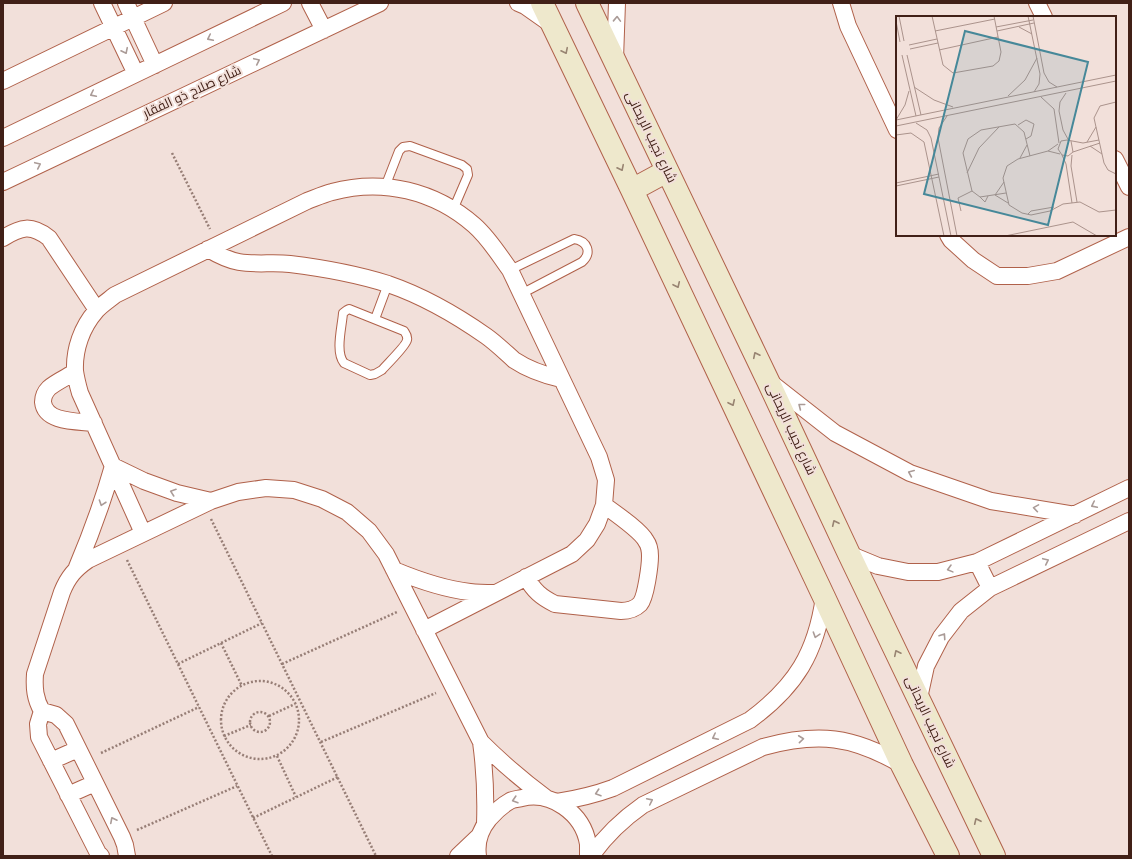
<svg xmlns="http://www.w3.org/2000/svg" width="1132" height="859" viewBox="0 0 1132 859" font-family="'Nunito Sans',Cairo,sans-serif">
<style>
.lines{fill:none;stroke-linecap:round;stroke-linejoin:round}
.lane-casing{stroke:#b0614a;stroke-width:10}
.street-casing{stroke:#b0614a;stroke-width:18}
.secondary-casing{stroke:#b0614a;stroke-width:24}
.path{stroke:#977e76;stroke-width:2.5;stroke-dasharray:2 2;stroke-linecap:butt}
.lane{stroke:#fff;stroke-width:8}
.street{stroke:#fff;stroke-width:16}
.secondary{stroke:#eee8cc;stroke-width:22}
.oneway{stroke:#aa9b97}
.oneway2{stroke:#988472}
.labels{text-anchor:middle;dominant-baseline:central;stroke-width:4;stroke-linejoin:round;paint-order:stroke}
.street-label{font-size:13px;fill:#412017;stroke:#f2e0da}
.inset-road{fill:none;stroke:#ab938c;stroke-width:1}
.view{fill:#468899;fill-opacity:0.15;stroke:#468899;stroke-width:2}
.inset-edge{fill:none;stroke:#412017;stroke-width:2}
</style>
<rect width="100%" height="100%" fill="#f2e0da"/>
<g class="lines">
<!-- lane casing -->
<g class="lane-casing">
<path id="lane" d="M385,187l14,-36 4,-4 7,-1 52,19 5,4 1,6 -15,35
M510,270l64,-31c14,2 18,14 8,23l-61,32
M349,309l55,22c2,3 4,5 3,9 -1,6 -20,24 -25,30l-7,4 -5,1 -26,-12c-9,-11 -2,-36 -1,-50l4,-3z
M375,319l13,-35"/>
</g>
<!-- street casing -->
<g class="street-casing">
<path id="street" d="M102,3l34,71
M126,3l29,62
M310,3l14,27
M518,3l7,3 27,19
M841,3l7,23 49,104
M1037,3l7,14
M615,59l2,-56
M3,81l161,-78
M3,138l280,-135
M1115,159l14,28
M3,182l377,-179
M948,235l3,5 22,20 24,16h31l29,-5 72,-34
M3,238c18,-11 28,-14 46,0l48,72
M208,249c10,6 20,11 31,13 17,3 34,0 51,2 33,4 66,10 98,20 35,12 68,31 98,52 10,7 19,16 28,24 15,10 30,15 47,19
M75,372c-8,5 -19,10 -26,16 -4,4 -6,9 -6,14 2,21 35,19 51,21
M770,382l65,51 75,40 81,28 84,14
M143,533l-63,-140c-2,-7 -4,-15 -5,-22 -1,-22 7,-44 21,-60 5,-6 13,-11 19,-16l192,-94c8,-3 17,-7 25,-9 51,-14 103,-1 142,33 15,13 25,30 36,45l89,187 7,23 -2,25 -7,19 -10,16 -15,14 -148,76
M849,554l29,12 30,6h30l39,-10 152,-74
M977,562l13,26
M77,567c14,-33 26,-66 36,-101l31,15 33,12 34,8
M394,570c24,10 49,19 76,22 8,1 16,1 25,1
M526,577c8,14 15,20 29,27l66,7c7,0 14,-2 19,-7 6,-7 10,-39 10,-48 0,-5 -1,-11 -4,-15 -5,-10 -31,-28 -42,-36
M919,698l7,-32 15,-29 20,-26 29,-23 139,-67
M42,711l-4,13 1,13 59,116 3,3
M481,742c4,29 5,53 4,82
M51,761l27,-12
M68,795l27,-12
M557,802c19,-3 37,-7 56,-14l137,-68c46,-34 66,-67 74,-123
M127,856l-2,-11 -3,-8 -56,-113 -10,-9 -14,-4c-7,-12 -8,-23 -7,-37l27,-82c6,-15 13,-23 26,-32l123,-59 27,-9 28,-4 28,2 28,9 25,13 22,19 17,23 95,188c21,21 41,38 65,56
M458,856l20,-19
M478,856c-2,-14 2,-26 11,-37 6,-7 12,-13 21,-18 3,-2 8,-2 12,-3 29,-7 61,15 66,46 0,4 0,8 0,12
M591,856c15,-21 32,-37 52,-51l120,-58c55,-15 90,-11 139,18"/>
</g>
<!-- secondary casing -->
<g class="secondary-casing">
<path id="secondary" d="M542,3l90,187 192,407 78,168 46,91
M587,3l181,378 81,173 145,302
M632,190l35,-19"/>
</g>
<!-- path -->
<path class="path" d="M172,153l38,76
M211,519l165,337
M127,560l145,296
M221,643l21,43
M178,664l84,-41
M282,664l115,-52
M221 720a39 39 0 1 1 78 0a39 39 0 1 1-78 0Z
M250 722a10 10 0 1 1 20 0a10 10 0 1 1-20 0Z
M269,716l26,-12
M224,736l27,-11
M321,742l115,-49
M101,753l98,-46
M277,756l19,41
M253,818l85,-41
M137,830l100,-44"/>
<!-- lane -->
<use href="#lane" class="lane"/>
<!-- street -->
<use href="#street" class="street"/>
<!-- secondary -->
<use href="#secondary" class="secondary"/>
</g>
<!-- one-way arrows -->
<defs><path id="oneway-chevron" d="M-2-3.5L2.5 0L-2 3.5" fill="none" stroke-width="1.6" stroke-linecap="round" stroke-linejoin="round"/></defs>
<g class="oneway">
<use href="#oneway-chevron" transform="translate(617 19) rotate(-88)"/>
<use href="#oneway-chevron" transform="translate(210 38) rotate(154)"/>
<use href="#oneway-chevron" transform="translate(125 51) rotate(64)"/>
<use href="#oneway-chevron" transform="translate(257 61) rotate(-25)"/>
<use href="#oneway-chevron" transform="translate(93 94) rotate(154)"/>
<use href="#oneway-chevron" transform="translate(38 165) rotate(-25)"/>
<use href="#oneway-chevron" transform="translate(801 406) rotate(-142)"/>
<use href="#oneway-chevron" transform="translate(911 473) rotate(-157)"/>
<use href="#oneway-chevron" transform="translate(173 492) rotate(-161)"/>
<use href="#oneway-chevron" transform="translate(102 503) rotate(109)"/>
<use href="#oneway-chevron" transform="translate(1094 505) rotate(154)"/>
<use href="#oneway-chevron" transform="translate(1036 508) rotate(-171)"/>
<use href="#oneway-chevron" transform="translate(1046 561) rotate(-25)"/>
<use href="#oneway-chevron" transform="translate(950 569) rotate(165)"/>
<use href="#oneway-chevron" transform="translate(816 635) rotate(108)"/>
<use href="#oneway-chevron" transform="translate(943 636) rotate(-56)"/>
<use href="#oneway-chevron" transform="translate(715 737) rotate(153)"/>
<use href="#oneway-chevron" transform="translate(801 739) rotate(-6)"/>
<use href="#oneway-chevron" transform="translate(598 793) rotate(162)"/>
<use href="#oneway-chevron" transform="translate(515 800) rotate(163)"/>
<use href="#oneway-chevron" transform="translate(650 801) rotate(-26)"/>
<use href="#oneway-chevron" transform="translate(113 820) rotate(-117)"/>
</g>
<g class="oneway2">
<use href="#oneway-chevron" transform="translate(565 51) rotate(64)"/>
<use href="#oneway-chevron" transform="translate(621 168) rotate(64)"/>
<use href="#oneway-chevron" transform="translate(677 285) rotate(65)"/>
<use href="#oneway-chevron" transform="translate(756 355) rotate(-116)"/>
<use href="#oneway-chevron" transform="translate(732 403) rotate(65)"/>
<use href="#oneway-chevron" transform="translate(835 523) rotate(-115)"/>
<use href="#oneway-chevron" transform="translate(897 653) rotate(-116)"/>
<use href="#oneway-chevron" transform="translate(977 821) rotate(-115)"/>
</g>
<g class="labels">
<!-- street labels -->
<g class="street-label">
<text transform="translate(192 92) rotate(-25)">شارع صلاح ذو الفقار</text>
<text transform="translate(651 137) rotate(64)">شارع نجيب الريحانى</text>
<text transform="translate(791 429) rotate(65)">شارع نجيب الريحانى</text>
<text transform="translate(930 722) rotate(65)">شارع نجيب الريحانى</text>
</g>
</g>
<!-- overview -->
<g transform="translate(896 16)">
<rect width="220" height="220" fill="#f2e0da"/>
<path class="inset-road" d="M3,0l5,25M36,0l11,49 10,8 40,-7 6,-5 2,-9 -7,-36M132,0l12,58 -1,10 -5,8M137,0l11,57 5,9 8,5M0,5l4,21M100,11l37,-7M123,11l13,7M39,15l60,-12M101,15l37,-8M13,29l28,-6M14,33l28,-6M43,34l59,-13M6,39l14,61M11,39l14,60M18,71l20,13 19,7M170,77l-6,9 -1,9 4,19 6,11M112,80l17,-16 12,-22M145,81l13,12 5,34M220,86l-16,4 -6,12 10,45 4,7 8,4M51,100l-8,12 -1,10 19,98M0,104l220,-45M0,104l9,-15 4,-14M20,107l11,7 4,8 20,98M122,109l8,-5 8,4 -3,12 -5,3M0,110l220,-45M0,119l15,-2 13,9 20,94M175,125l2,11 -5,4 -6,-1 -4,-6 3,-8 6,-1 16,3 16,-3M191,126l9,-15M162,128l-10,7 -30,8 -11,7 -4,12 6,27 13,8 9,2 19,-4 13,-7 17,-2 19,10 17,-2M194,130l12,8M152,135l12,3M177,136l27,-9M166,139l4,9 6,39M176,139l-1,11 6,36M124,142l7,-13M71,157l12,-25 20,-21M108,166l-9,13 13,8M0,167l43,-9M0,170l43,-9M110,177l-26,4 -8,-6 -9,-38 5,-14 13,-9 34,-6 9,8 6,24M84,181l5,5 3,-6M65,195l-3,-13 14,-7M132,198l3,-3 23,-4M109,220l68,-14 24,14"/>
<path class="view" d="M69,15l123,31 -40,163 -124,-31z"/>
<rect width="220" height="220" class="inset-edge"/>
</g>
<!-- border -->
<rect width="1132" height="859" fill="none" stroke="#412017" stroke-width="8"/>
</svg>
